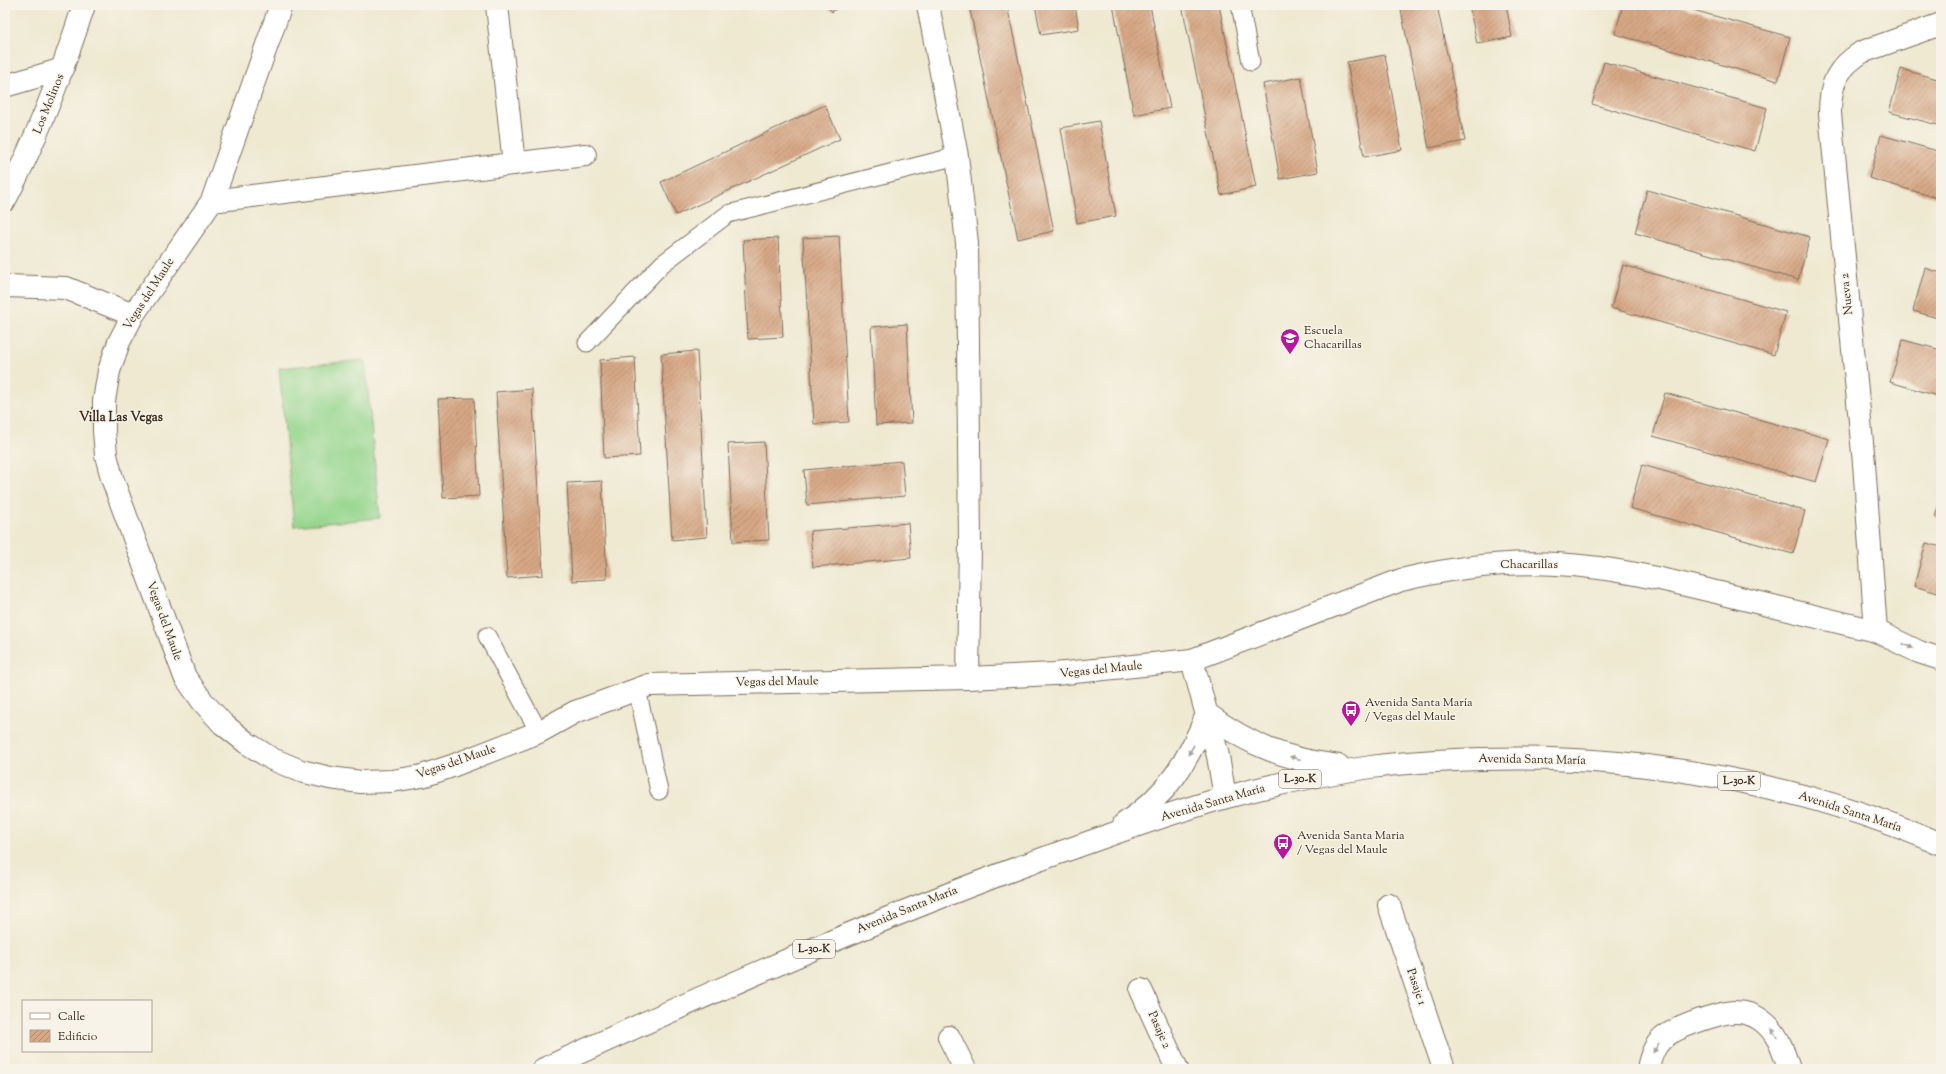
<svg xmlns="http://www.w3.org/2000/svg" width="1946" height="1074" viewBox="0 0 1946 1074" font-family="'Sorts Mill Goudy',serif">
<style>
.pitch{fill:#94d68d;stroke:#688056}
.building{fill:url(#building-hatch)}
.lines{fill:none;stroke-linecap:round;stroke-linejoin:round}
.service-casing{stroke:#7a6d5d;stroke-width:19}
.minor-casing{stroke:#7a6d5d;stroke-width:24}
.tertiary-casing{stroke:#7a6d5d;stroke-width:24}
.primary-casing{stroke:#7a6d5d;stroke-width:24}
.service{stroke:#fff;stroke-width:17}
.minor{stroke:#fff;stroke-width:22}
.tertiary{stroke:#fff;stroke-width:22}
.primary{stroke:#fff;stroke-width:22}
.oneway{fill:#a79f9a}
.labels{text-anchor:middle;dominant-baseline:central;stroke-width:3;stroke-linejoin:round;paint-order:stroke}
.shield{fill:#f7f3e8;stroke:#73665b;stroke-width:1}
.shield-label{font-size:11px;font-weight:bold;fill:#3b2a1e}
.street-label{font-size:12px;fill:#3b2a1e;stroke:#f7f3e8}
.poi-label{font-size:12px;fill:#3b2a1e;stroke:#f7f3e8;text-anchor:start}
.neighbourhood-label{font-size:13px;font-weight:bold;fill:#3b2a1e;stroke:#f7f3e8}
</style>
<defs>
<pattern id="building-hatch" width="6" height="6" patternUnits="userSpaceOnUse"><rect width="6" height="6" fill="#d7a886"/><path d="M-1 1l2-2M0 6l6-6M5 7l2-2" fill="none" stroke="#b0896d"/></pattern>
</defs>
<rect width="100%" height="100%" fill="#f7f3e8"/>
<filter id="ink" filterUnits="userSpaceOnUse"><feTurbulence type="fractalNoise" baseFrequency=".025" numOctaves="2"/><feDisplacementMap in="SourceGraphic" scale="8" xChannelSelector="R" yChannelSelector="G"/><feConvolveMatrix kernelMatrix="1 2 1 2 8 2 1 2 1" color-interpolation-filters="sRGB"/></filter>
<filter id="wash" filterUnits="userSpaceOnUse"><feTurbulence type="fractalNoise" baseFrequency=".012" numOctaves="4" result="noise"/><feDisplacementMap in="SourceGraphic" scale="16" xChannelSelector="R" yChannelSelector="G"/><feGaussianBlur stdDeviation="0.9" result="paint"/><feColorMatrix in="noise" values="0 0 0 0 0 0 0 0 0 0 0 0 0 0 0 0 0 1.4 0 .05"/><feComposite in="paint" operator="in"/></filter>
<g filter="url(#wash)">
<rect width="100%" height="100%" fill="#efe9d1"/>
<!-- pitch -->
<path class="pitch" d="M365,360l15,158 -86,8 -15,-158z"/>
<g id="blocks">
<!-- building -->
<path class="building" d="M826,5h14l-8,7z
M969,5h38l47,226 -36,8z
M1035,5h40l4,24 -38,6z
M1113,5h37l20,103 -36,7z
M1182,5h37l37,182 -35,8z
M1400,5h37l28,136 -36,7z
M1469,5h37l6,32 -35,7z
M1623,5h52l115,32 -12,44 -163,-47z
M1385,55l17,95 -38,7 -17,-95z
M1604,62l163,46 -12,43 -163,-47z
M1901,69l40,11v46l-52,-14z
M1301,77l17,95 -38,7 -17,-95z
M825,105l15,34 -164,76 -15,-33z
M1099,121l17,95 -39,7 -16,-95z
M1881,135l60,17v47l-72,-21z
M1647,190l163,47 -12,43 -163,-47z
M839,236l10,186 -35,2 -11,-186z
M778,238l5,99 -35,2 -5,-99z
M1623,265l163,47 -12,43 -163,-47z
M1925,268l16,5v46l-28,-8z
M907,324l5,99 -36,2 -5,-98z
M1903,340l38,10v47l-51,-15z
M697,351l10,186 -35,3 -11,-186z
M635,357l5,99 -36,2 -4,-98z
M532,389l11,186 -36,3 -11,-186z
M1665,393l164,46 -13,43 -163,-46z
M474,398l5,98 -36,2 -5,-99z
M764,442l5,98 -36,2 -5,-98z
M902,461l3,35 -98,9 -3,-35z
M1642,465l163,46 -12,43 -163,-46z
M602,481l5,98 -35,2 -5,-98z
M1941,498v21l-6,-2z
M908,523l3,35 -98,9 -3,-36z
M1926,543l15,4v47l-27,-8z"/>
</g>
</g>
<g filter="url(#ink)">
<use href="#blocks" fill-opacity="0" stroke="#7a6d5d" stroke-width="1"/>
<g class="lines">
<!-- service casing -->
<g class="service-casing">
<path id="service" d="M1240,5l11,57
M587,343l75,-79 66,-50 229,-58
M487,636l52,96
M637,689l22,102"/>
</g>
<!-- minor casing -->
<g class="minor-casing">
<path id="minor" d="M281,5l-69,196 -79,114 -14,27 -10,29 -5,30v30l2,24 6,23 73,199 18,25 20,22 24,19 25,16 29,12 29,7 31,4 31,-1 30,-5 30,-10 87,-34 36,-20 74,-27 319,-7 87,-4 137,-14
M497,5l17,159
M928,5l29,151 10,87 3,301 -2,134
M5,86l58,-17
M5,200c33,-63 57,-127 79,-195
M212,201l373,-46
M5,286l61,2 67,27
M1876,631l43,21 22,7
M1389,905l55,164
M1141,990l36,79
M949,1037l16,32
M1648,1069c2,-11 5,-22 14,-30 11,-11 58,-27 73,-27 9,0 19,3 26,8 17,12 22,30 28,49"/>
</g>
<!-- tertiary casing -->
<g class="tertiary-casing">
<path id="tertiary" d="M1225,797l-7,-41 -26,-96 209,-80c51,-12 103,-19 156,-16 56,3 109,16 163,29 52,13 104,26 156,38l-12,-168 -34,-350c0,-30 7,-45 32,-61l79,-28"/>
</g>
<!-- primary casing -->
<g class="primary-casing">
<path id="primary" d="M1124,824c43,-29 64,-62 83,-110 44,32 77,45 132,52
M544,1069c167,-77 336,-152 509,-214 57,-20 115,-42 174,-58 48,-13 96,-23 144,-30 37,-5 74,-7 111,-8 157,-5 314,23 459,85"/>
</g>
<!-- service -->
<use href="#service" class="service"/>
<!-- minor -->
<use href="#minor" class="minor"/>
<!-- tertiary -->
<use href="#tertiary" class="tertiary"/>
<!-- primary -->
<use href="#primary" class="primary"/>
</g>
<!-- one-way arrows -->
<defs><path id="oneway-solid" d="M-6-.8H1V-3.2L6.5 0L1 3.2V.8H-6Z"/></defs>
<g class="oneway">
<use href="#oneway-solid" transform="translate(1908 646) rotate(25)"/>
<use href="#oneway-solid" transform="translate(1191 750) rotate(120)"/>
<use href="#oneway-solid" transform="translate(1295 758) rotate(-165)"/>
<use href="#oneway-solid" transform="translate(1774 1033) rotate(-124)"/>
<use href="#oneway-solid" transform="translate(1656 1048) rotate(122)"/>
</g>
</g>
<!-- icons -->
<defs>
<g id="school-pin" transform="scale(1)"><path d="M0 17L-7.5 6A9.5 9.5 0 1 1 7.5 6Z" fill="#b5179e" stroke="#f7f3e8"/><path d="M0-5L7-2L0 1L-7-2ZM-4 1L0 2.5L4 1V4Q0 6-4 4Z" fill="#fff"/></g>
<g id="bus-pin" transform="scale(1)"><path d="M0 17L-7.5 6A9.5 9.5 0 1 1 7.5 6Z" fill="#b5179e" stroke="#f7f3e8"/><path d="M-5-6H5V4H4V6H2V4H-2V6H-4V4H-5ZM-3.5-4V0h7V-4ZM-3.5 1.2v1.5H-2V1.2ZM2 1.2v1.5H3.5V1.2Z" fill="#fff"/></g>
</defs>
<g fill-rule="evenodd">
<use href="#school-pin" x="1290" y="338"/>
<use href="#bus-pin" x="1351" y="710"/>
<use href="#bus-pin" x="1283" y="843"/>
</g>
<g class="labels">
<!-- shield labels -->
<g class="shield">
<rect x="1279" y="770" width="42" height="18" rx="3"/>
<rect x="1718" y="772" width="42" height="18" rx="3"/>
<rect x="793" y="940" width="42" height="18" rx="3"/>
</g>
<g class="shield-label">
<text x="1300" y="779">L-30-K</text>
<text x="1739" y="781">L-30-K</text>
<text x="814" y="949">L-30-K</text>
</g>
<!-- street labels -->
<g class="street-label">
<text transform="translate(49 104) rotate(-68)">Los Molinos</text>
<text transform="translate(149 294) rotate(-57)">Vegas del Maule</text>
<text transform="translate(1847 294) rotate(-96)">Nueva 2</text>
<text x="1529" y="565">Chacarillas</text>
<text transform="translate(164 621) rotate(70)">Vegas del Maule</text>
<text transform="translate(1101 670) rotate(-6)">Vegas del Maule</text>
<text transform="translate(777 682) rotate(-1)">Vegas del Maule</text>
<text transform="translate(1532 760) rotate(1)">Avenida Santa María</text>
<text transform="translate(456 762) rotate(-19)">Vegas del Maule</text>
<text transform="translate(1213 803) rotate(-16)">Avenida Santa María</text>
<text transform="translate(1850 812) rotate(18)">Avenida Santa María</text>
<text transform="translate(907 910) rotate(-22)">Avenida Santa María</text>
<text transform="translate(1416 987) rotate(71)">Pasaje 1</text>
<text transform="translate(1159 1030) rotate(66)">Pasaje 2</text>
</g>
<!-- poi labels -->
<g class="poi-label">
<text x="1304" y="331">Escuela<tspan x="1304" dy="14">Chacarillas</tspan></text>
<text x="1365" y="703">Avenida Santa María<tspan x="1365" dy="14">/ Vegas del Maule</tspan></text>
<text x="1297" y="836">Avenida Santa Maria<tspan x="1297" dy="14">/ Vegas del Maule</tspan></text>
</g>
<!-- neighbourhood labels -->
<g class="neighbourhood-label">
<text x="121" y="418">Villa Las Vegas</text>
</g>
</g>
<!-- margin -->
<rect width="1946" height="1074" fill="none" stroke="#f7f3e8" stroke-width="20"/>
<!-- legend -->
<rect x="22" y="1000" width="130" height="52" fill="#f7f3e8" stroke="#aca397"/>
<rect x="30" y="1013" width="20" height="6" fill="#ffffff" stroke="#aca397"/>
<text x="58" y="1020" font-size="12" fill="#3b2a1e">Calle</text>
<rect x="30" y="1030" width="20" height="12" fill="url(#building-hatch)" stroke="#aca397"/>
<text x="58" y="1040" font-size="12" fill="#3b2a1e">Edificio</text>
</svg>
